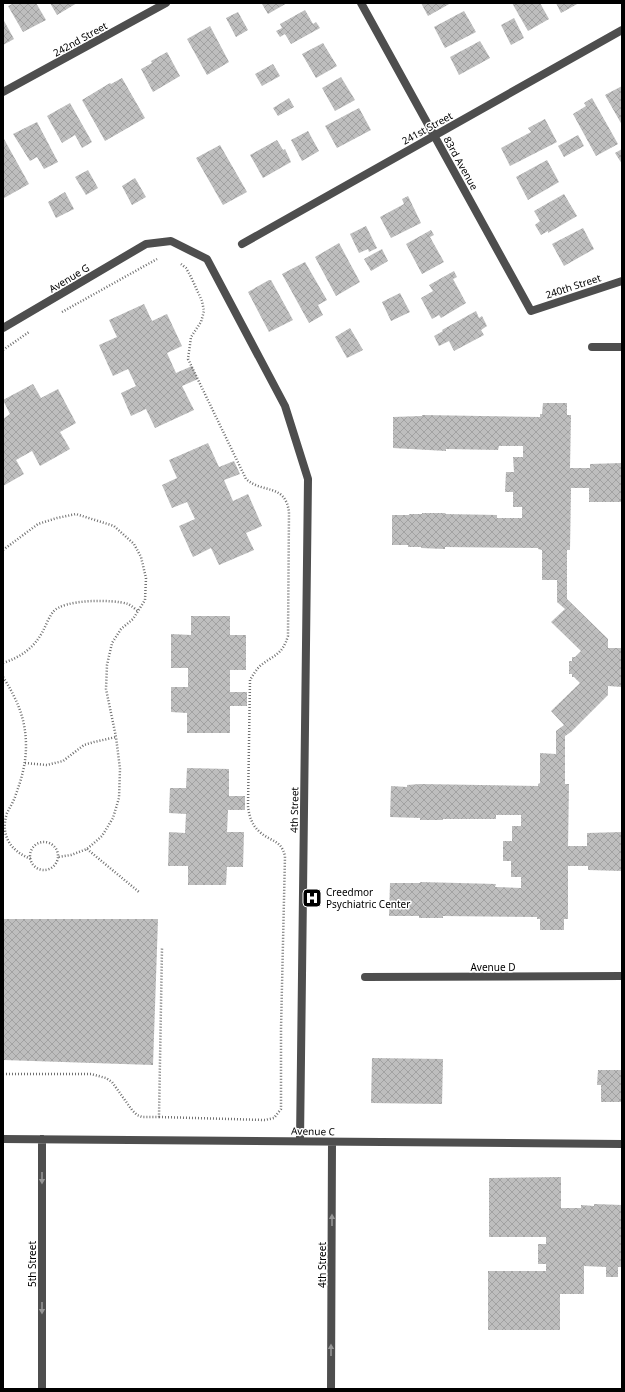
<svg xmlns="http://www.w3.org/2000/svg" width="625" height="1392" viewBox="0 0 625 1392" font-family="'Noto Sans',sans-serif">
<style>
.building{fill:url(#building-cross-hatch)}
.lines{fill:none;stroke-linecap:round;stroke-linejoin:round}
.path{stroke:#707070;stroke-width:2.5;stroke-dasharray:1 2;stroke-linecap:butt}
.street{stroke:#4e4e4e;stroke-width:8}
.oneway{fill:#959595}
.labels{text-anchor:middle;dominant-baseline:central;stroke-width:3;stroke-linejoin:round;paint-order:stroke}
.street-label{font-size:10px;fill:#000;stroke:#fff}
.poi-label{font-size:10px;fill:#000;stroke:#fff;text-anchor:start}
</style>
<defs>
<pattern id="building-cross-hatch" width="8" height="8" patternUnits="userSpaceOnUse"><rect width="8" height="8" fill="#bebebe"/><path d="M0 0l8 8M0 8l8-8" fill="none" stroke="#a2a2a2"/></pattern>
</defs>
<rect width="100%" height="100%" fill="#fff"/>
<!-- building -->
<path class="building" d="M14,3h22l10,17 -23,12 -15,-26z
M50,3h27l-20,12z
M264,3h23l-19,11 -6,-10z
M421,3h30l-23,13z
M512,3h28l9,16 -21,12z
M556,3h23l-18,10z
M305,10l8,14 3,-2 4,6 -29,16 -6,-10 -5,3 -4,-6 6,-3 -2,-4z
M464,11l12,21 -31,16 -11,-21z
M238,12l10,18 -12,7 -10,-19z
M514,18l10,20 -13,7 -10,-20z
M3,19l11,20 -11,6z
M210,26l19,36 -22,13 -20,-36z
M480,41l10,17 -31,17 -9,-18z
M323,43l14,23 -21,12 -14,-24z
M167,52l13,24 -27,16 -12,-23 11,-6 -1,-2z
M273,64l7,12 -18,10 -7,-12z
M341,77l14,23 -20,11 -13,-23z
M122,78l23,40 -40,23 -23,-41 28,-17 1,1z
M622,86v39l-17,-30z
M289,98l5,9 -16,9 -5,-8z
M592,98l26,46 -22,12 -23,-42 13,-8 -2,-3z
M70,103l22,39 -10,6 -7,-13 -13,8 -15,-27z
M359,108l12,22 -34,18 -12,-22z
M545,119l12,23 -47,24 -9,-18 30,-16 -3,-4z
M37,122l21,40 -14,7 -7,-12 -7,4 -17,-27z
M308,131l11,20 -17,10 -11,-21z
M578,135l6,11 -20,11 -6,-11z
M4,139l25,45 -25,14 -1,-3v-55z
M277,140l6,10 2,-1 6,13 -28,16 -13,-23z
M220,145l27,47 -24,13 -27,-47z
M622,149v15l-7,-11z
M547,160l12,22 -31,18 -12,-23z
M88,170l10,18 -12,7 -11,-18z
M135,178l11,19 -14,8 -10,-19z
M65,192l9,17 -18,9 -8,-16z
M564,194l13,22 -29,17v-2l-7,4 -6,-10 5,-4 -6,-10z
M408,196l13,27 -30,15 -11,-21 24,-13 -2,-5z
M366,226l11,22 -8,4 -1,-3 -9,4 -9,-19z
M583,228l11,21 -30,17 -12,-22z
M431,230l3,5 -4,2 14,25 -22,12 -16,-30z
M339,243l21,39 -24,14 -21,-39z
M382,249l6,12 -17,10 -7,-12z
M305,262l22,38 -9,5 5,10 -14,8 -27,-49z
M454,271l3,6 -4,2 13,24 -25,15 -2,-3 -7,4 -11,-21 12,-7 -4,-6z
M269,280h2l22,40 -24,12 -21,-40z
M400,293l10,19 -19,9 -9,-19z
M144,304l8,17 15,-7 15,32 -15,7 9,20 16,-7 6,13 -16,7 12,24 -39,18 -9,-19 -15,7 -10,-23 15,-7 -8,-17 -15,7 -14,-31 18,-8 -8,-17z
M476,311l3,7 3,-2 5,10 -6,4 3,5 -30,16 -5,-10 -10,5 -5,-10 9,-5 -1,-1z
M350,328l13,22 -16,8 -12,-21z
M33,384l8,14 17,-9 18,34 -16,9 10,17 -30,17 -8,-15 -16,9 8,14 -21,12v-67l7,-5 -7,-14z
M543,403h24v12h4l-1,53h20v-4l32,-1v39h-33v-14h-18l-1,62h-3v49l41,40v9h14v39l-14,-1v9l-37,37 -6,4v48h4l-1,62h19v-13l35,-1v39l-34,-1v-4h-20v53h-4v11h-24v-11h-3v-2l-94,-1v2h-24v-2h-30l1,-33h30v-1l76,2 -1,3 26,1v-11h-10v-16h-8v-20h9v-15h9v-11h-25v4h-53v1h-23v-2l-30,-1 1,-31 16,1v-2l13,-1 118,2v-2l2,-1v-30l16,1v-23l8,-6 -13,-14 29,-28 -6,-6h-2v-3h-3v-13h3v-4h3l6,-6 -30,-29 14,-13 -8,-7v-22h-15v-30l-4,-1v-1l-93,-1v2l-24,-1v-1h-13v-2h-16v-30h17v-1h13v-1h24l-1,1 52,1v3h25v-11h-9v-15h-8l1,-20h8l-1,-15h10v-11h-24l-1,4 -52,-1v2l-53,-3v-31l29,-1v-1l118,2v-3h2z
M208,443l11,24 15,-6 6,13 -16,6 9,21 15,-7 14,32 -16,7 8,17 -35,15 -8,-17 -18,9 -14,-31 16,-7 -8,-17 -15,6 -10,-23 15,-7 -8,-18z
M191,616h39v19h16v35h-16v22h17v14h-17v27h-43v-20l-16,-1v-25h17v-19h-17v-34l20,1z
M187,768l42,1v27h16v14h-17l-1,22h17l-1,35h-16l-1,18h-38v-19h-20l1,-34 16,1 1,-19 -17,-1 1,-25h16z
M3,919h155l-5,146 -150,-5z
M372,1058l71,1 -1,45 -71,-1z
M598,1070h24v32h-21v-17h-4z
M561,1177v31h20v-3l13,1v-2l28,1v62h-4v10h-12v-10l-22,-1v28h-24v36h-72v-59h58v-7h-8v-20h8v-7h-57v-59z"/>
<g class="lines">
<!-- path -->
<path class="path" d="M62,312l95,-53
M3,350l26,-18
M3,550l35,-26 19,-6 19,-4 38,12 20,18 7,13 5,21 -1,22 -12,19 -12,10 -9,14 -5,22 -1,24 10,48 4,32 -1,29 -6,20 -11,18 -15,13 -16,6 -13,2
M3,663c18,-6 31,-15 40,-32 3,-6 6,-14 10,-19 10,-13 60,-13 75,-8 4,2 7,5 10,7
M3,677c14,22 23,42 23,69 0,16 -4,32 -10,48 -2,7 -6,13 -9,19 -7,22 3,38 24,46
M25,763l22,2 16,-4 21,-16 10,-3 22,-5
M30 856a14 14 0 1 1 28 0a14 14 0 1 1-28 0Z
M87,849l52,43
M3,1074h88l15,4 6,4 20,28 5,5 5,2h17l3,-169
M159,1117l106,3 9,-2 7,-9v-80l4,-173c-4,-16 -13,-14 -24,-23 -9,-7 -12,-17 -13,-27l2,-126c3,-5 6,-10 10,-14 13,-11 22,-10 28,-30l1,-124c-4,-29 -26,-18 -43,-33l-58,-120 3,-22 10,-15 3,-11 -2,-10 -11,-24 -5,-9 -5,-4"/>
<!-- street -->
<path class="street" d="M361,3l170,308 91,-30
M3,92l163,-89
M242,244l380,-214
M3,328l143,-84 25,-3 36,18 78,147 23,73 -8,662
M592,347h30
M365,977l257,-1
M3,1139l619,5
M42,1139v250
M331,1389l1,-247"/>
</g>
<!-- one-way arrows -->
<defs><path id="oneway-solid" d="M-6-.8H1V-3.2L6.5 0L1 3.2V.8H-6Z"/></defs>
<g class="oneway">
<use href="#oneway-solid" transform="translate(42 1178) rotate(90)"/>
<use href="#oneway-solid" transform="translate(332 1220) rotate(-90)"/>
<use href="#oneway-solid" transform="translate(42 1308) rotate(90)"/>
<use href="#oneway-solid" transform="translate(331 1350) rotate(-90)"/>
</g>
<!-- icons -->
<defs>
<g id="hospital-square" transform="scale(1)"><rect x="-9" y="-9" width="18" height="18" rx="4" fill="#000" stroke="#fff"/><path d="M-5-5h3v3.5h4V-5h3V5h-3V1.5h-4V5h-3Z" fill="#fff"/></g>
</defs>
<g fill-rule="evenodd">
<use href="#hospital-square" x="312" y="898"/>
</g>
<g class="labels">
<!-- street labels -->
<g class="street-label">
<text transform="translate(80 39) rotate(-29)">242nd Street</text>
<text transform="translate(427 128) rotate(-29)">241st Street</text>
<text transform="translate(461 163) rotate(61)">83rd Avenue</text>
<text transform="translate(69 278) rotate(-31)">Avenue G</text>
<text transform="translate(573 286) rotate(-18)">240th Street</text>
<text transform="translate(294 810) rotate(-89)">4th Street</text>
<text x="493" y="967">Avenue D</text>
<text transform="translate(313 1131) rotate(1)">Avenue C</text>
<text transform="translate(32 1264) rotate(-90)">5th Street</text>
<text transform="translate(322 1265) rotate(-90)">4th Street</text>
</g>
<!-- poi labels -->
<g class="poi-label">
<text x="326" y="892">Creedmor<tspan x="326" dy="12">Psychiatric Center</tspan></text>
</g>
</g>
<!-- border -->
<rect width="625" height="1392" fill="none" stroke="#000000" stroke-width="8"/>
</svg>
